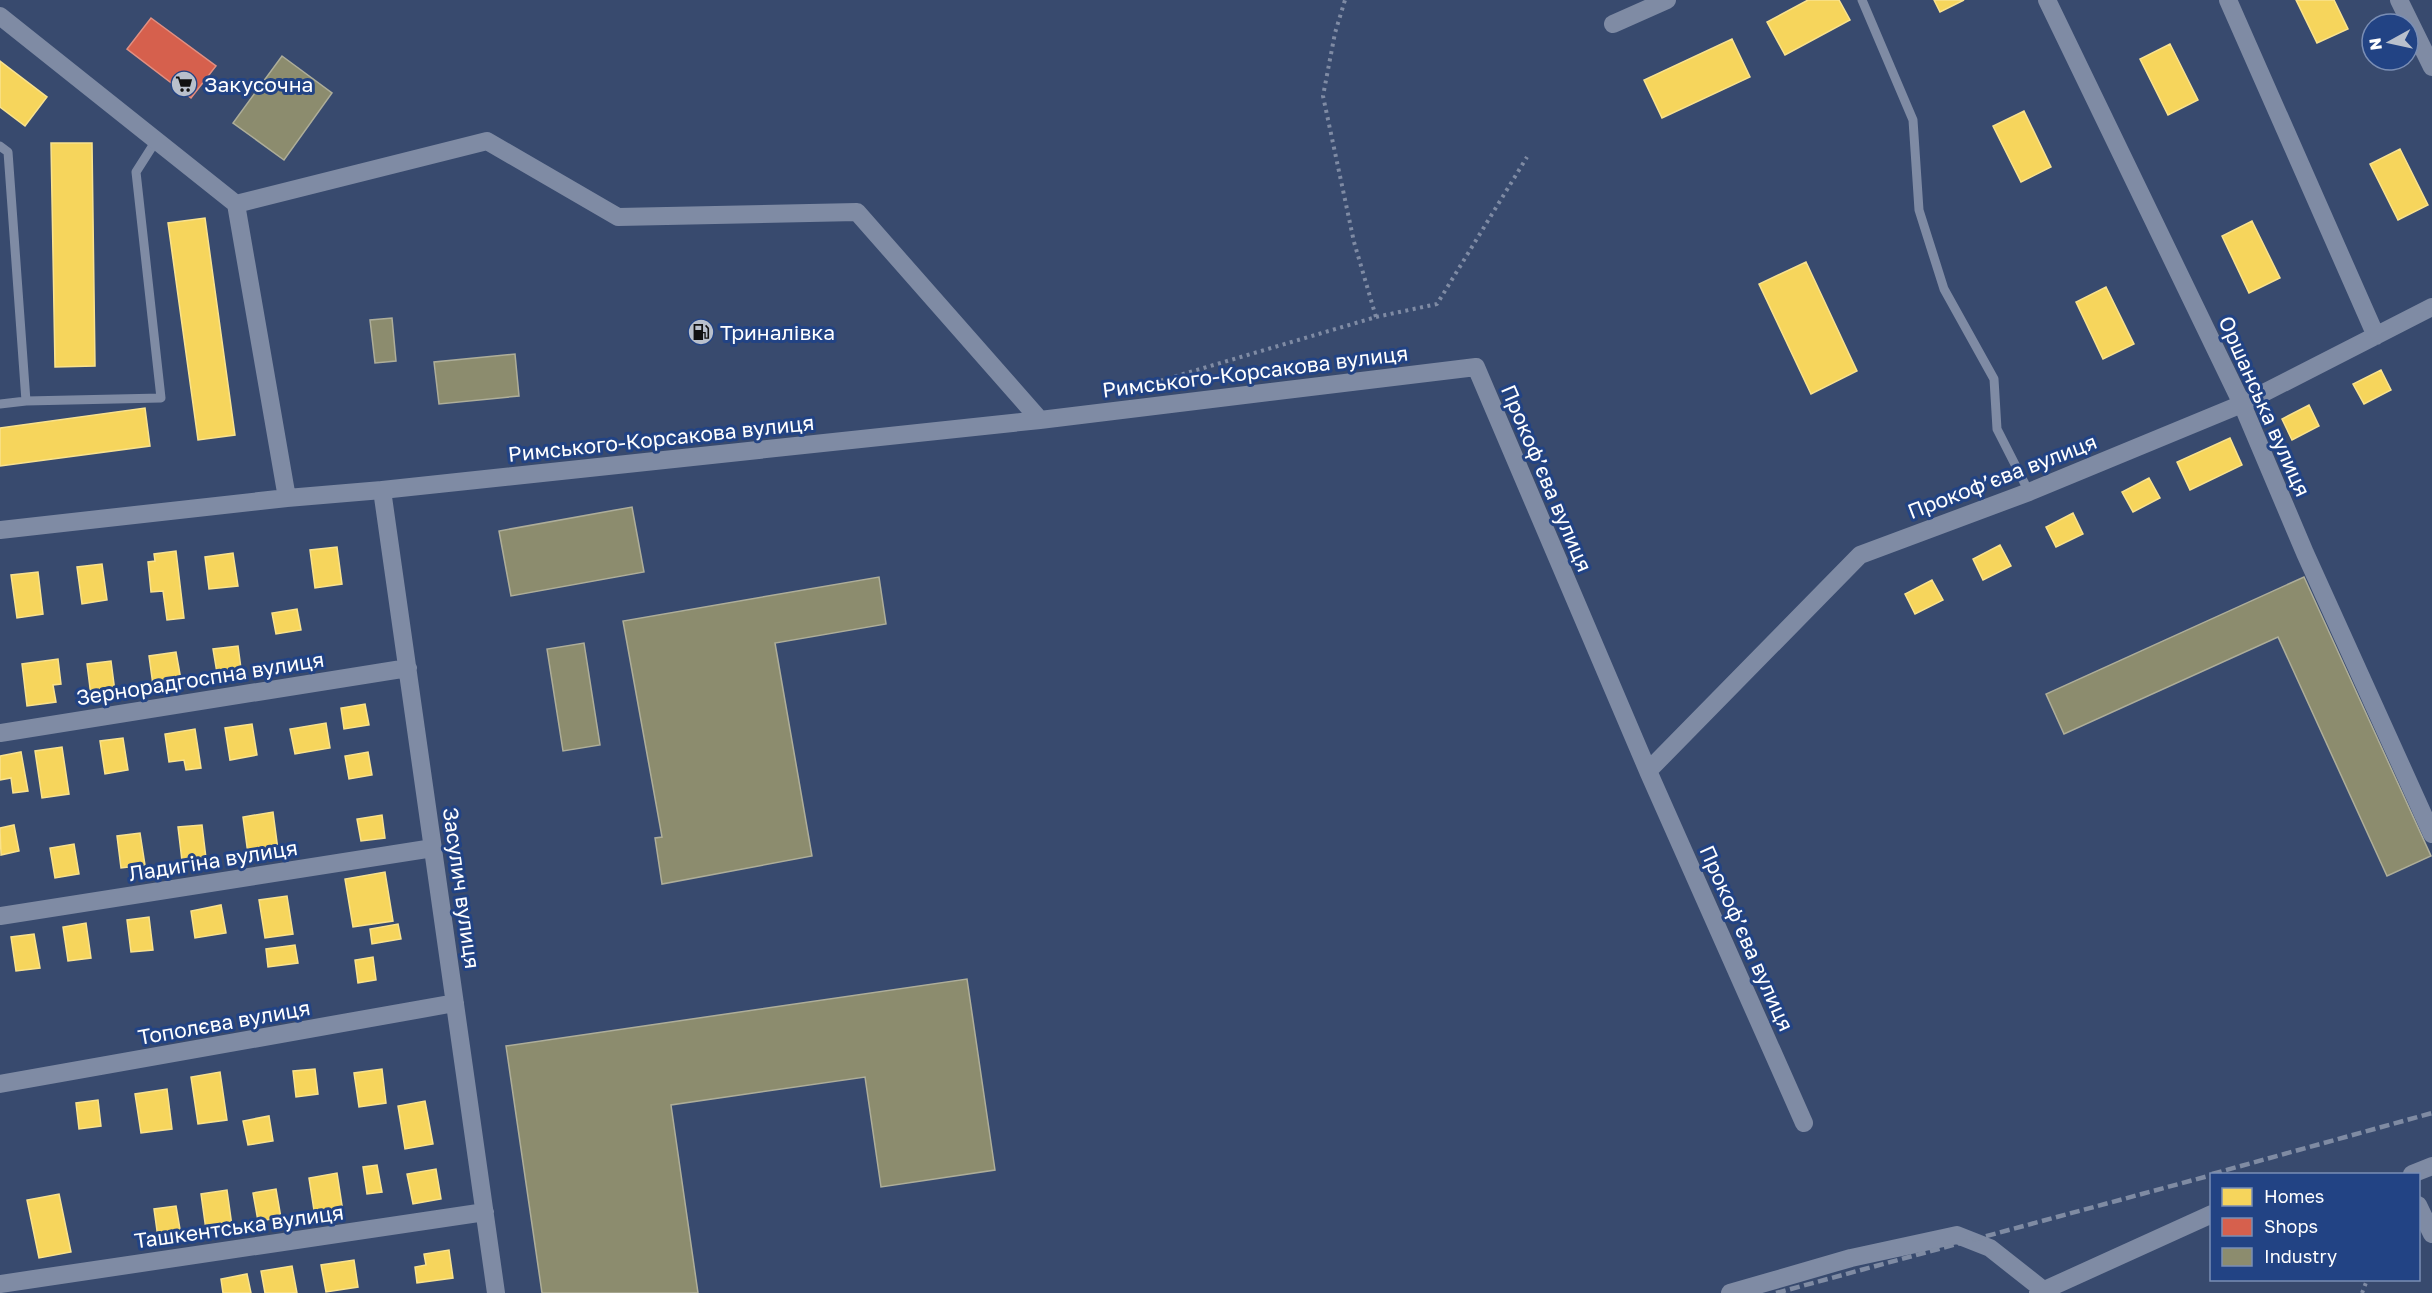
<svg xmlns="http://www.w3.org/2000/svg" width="2432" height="1293" viewBox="0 0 2432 1293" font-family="'Golos Text',sans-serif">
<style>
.homes{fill:#f6d55c;stroke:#f9e28d;stroke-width:1.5}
.shops{fill:#d6604d;stroke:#e29082;stroke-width:1.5}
.industry{fill:#8c8c6e;stroke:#aeae9a;stroke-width:1.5}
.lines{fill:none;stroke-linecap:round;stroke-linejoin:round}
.path{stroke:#7f8ba4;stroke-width:4;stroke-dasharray:3 4.5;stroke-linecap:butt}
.service{stroke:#7f8ba4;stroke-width:9}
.minor{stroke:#7f8ba4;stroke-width:18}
.rail{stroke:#7f8ba3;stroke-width:4.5;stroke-dasharray:10 4.5;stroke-linecap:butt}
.labels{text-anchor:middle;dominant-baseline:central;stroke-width:6;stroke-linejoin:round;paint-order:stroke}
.poi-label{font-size:21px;fill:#fff;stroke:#224384;text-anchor:start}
.street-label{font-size:21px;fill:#fff;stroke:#224384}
</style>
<rect width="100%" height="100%" fill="#384a6e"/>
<!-- homes -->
<path class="homes" d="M1808,0h31l11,20 -65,35 -18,-33z
M1934,0h30l-24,12z
M2296,0h38l14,29 -31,14z
M1732,39l18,38 -88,41 -18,-38z
M2170,44l28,56 -30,15 -28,-56z
M0,61l47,36 -22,29 -25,-19z
M2024,111l27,56 -30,15 -28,-56z
M51,143h41l3,223 -40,1z
M2400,149l28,56 -30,15 -28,-56z
M205,218l30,217 -37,5 -30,-217z
M2252,221l28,57 -31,15 -27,-57z
M1806,262l51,109 -46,23 -52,-110z
M2106,287l28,57 -31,15 -27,-57z
M2381,370l10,20 -27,14 -11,-20z
M2309,405l10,21 -27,14 -10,-21z
M145,408l5,38 -150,20v-38z
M2230,438l12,27 -52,25 -13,-28z
M2149,478l11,20 -27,14 -11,-20z
M2073,513l10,21 -27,13 -10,-20z
M2000,545l11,21 -28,14 -10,-21z
M337,547l5,37 -27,4 -5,-38z
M176,551l8,67 -17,2 -4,-29 -12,1 -3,-30 7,-1 -1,-7z
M233,553l5,33 -29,3 -4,-32z
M102,564l5,36 -25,4 -5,-37z
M38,572l5,42 -26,4 -6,-43z
M1932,580l11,20 -28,14 -10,-20z
M297,609l4,21 -25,4 -4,-21z
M238,646l4,30 -24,3 -5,-30z
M176,652l5,28 -28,5 -4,-29z
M58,659l3,25 -8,1 3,17 -29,4 -5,-42z
M111,661l4,31 -24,4 -4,-32z
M365,704l4,21 -25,4 -3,-21z
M326,723l4,25 -35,6 -5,-25z
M252,724l5,31 -27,5 -5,-32z
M195,729l6,39 -15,2 -2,-10 -15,2 -4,-28z
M123,738l5,32 -23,4 -5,-33z
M62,747l7,47 -27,4 -7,-47z
M21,752l7,39 -15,2 -2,-15 -11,2v-24z
M368,752l4,23 -23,4 -4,-23z
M273,812l5,38 -30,4 -5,-37z
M382,815l3,23 -24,3 -4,-22z
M14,825l5,26 -18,4 -1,-27z
M202,825l4,33 -24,3 -4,-34z
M140,833l5,32 -24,3 -4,-32z
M74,844l5,30 -24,4 -5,-30z
M385,872l8,49 -40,6 -8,-48z
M287,896l6,38 -28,4 -6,-38z
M221,905l5,28 -31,5 -4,-27z
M149,917l4,33 -22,2 -4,-32z
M86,923l5,35 -23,3 -5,-34z
M398,924l3,15 -29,5 -2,-15z
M34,934l6,34 -24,3 -5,-34z
M295,945l3,18 -30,4 -2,-18z
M373,957l3,23 -18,3 -3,-23z
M315,1069l3,25 -22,3 -3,-26z
M382,1069l4,34 -27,4 -5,-34z
M220,1072l7,48 -29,4 -7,-47z
M167,1089l5,40 -31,4 -6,-39z
M98,1100l3,26 -22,3 -3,-26z
M425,1101l8,43 -28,5 -7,-43z
M269,1116l4,25 -25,4 -5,-24z
M377,1165l5,27 -15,2 -4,-27z
M436,1169l5,30 -28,5 -6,-30z
M337,1173l6,39 -28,5 -6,-39z
M276,1189l5,29 -23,3 -5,-28z
M227,1190l5,36 -26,4 -5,-36z
M59,1194l12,58 -32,6 -12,-58z
M176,1206l5,29 -23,3 -4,-29z
M449,1250l4,28 -36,5 -2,-16 11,-2 -2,-11z
M354,1260l4,27 -32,5 -5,-27z
M292,1266l5,27h-32l-4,-22z
M247,1274l4,19h-28l-2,-14z"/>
<!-- shops -->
<path class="shops" d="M151,18l65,48 -25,32 -64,-49z"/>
<!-- industry -->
<path class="industry" d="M282,56l50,37 -48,67 -51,-37z
M392,318l4,43 -21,2 -5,-43z
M515,354l4,42 -80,8 -5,-42z
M632,507l12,65 -133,24 -12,-65z
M879,577l7,47 -111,19 37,213 -150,28 -7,-46 7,-1 -39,-216z
M2304,577l127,279 -44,20 -109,-239 -214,97 -18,-40z
M584,643l16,102 -37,6 -16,-102z
M967,979l28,191 -114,17 -16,-110 -194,28 27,188h-156l-36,-247z"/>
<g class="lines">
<!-- path -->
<path class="path" d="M1376,317l61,-13 90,-147
M1146,385l230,-68 -22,-75 -31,-146 12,-63 10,-33
M2362,1293l5,-13"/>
<!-- service -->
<path class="service" d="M1862,0l51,120 6,90 25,79 50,90 3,50 32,63
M0,146l8,6 18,249
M0,404l26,-3 135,-3 -25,-226 21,-33"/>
<!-- minor -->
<path class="minor" d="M2047,0l195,404 63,149 127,281
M2228,0l148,336
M2399,0l33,67
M0,16l236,188 51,294
M1613,24l54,-24
M236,204l251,-63 131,76 239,-5 183,208
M382,490l114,803
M0,530l287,-32 95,-8 658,-70 436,-53 172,404 212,-216 169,-63 213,-88 190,-97
M0,733l408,-65
M1648,771l156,352
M0,916l433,-68
M0,1084l455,-81
M2412,1174l20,-8
M2418,1205l14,29
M0,1284l485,-72
M1730,1293l121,-35 106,-23 33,13 52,41
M2038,1293l174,-79"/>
<!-- rail -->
<path class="rail" d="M2212,1174l220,-61
M1776,1293l436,-118"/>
</g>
<!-- icons -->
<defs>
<g id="supermarket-disc" transform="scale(1.35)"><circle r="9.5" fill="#b9c0cc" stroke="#224384"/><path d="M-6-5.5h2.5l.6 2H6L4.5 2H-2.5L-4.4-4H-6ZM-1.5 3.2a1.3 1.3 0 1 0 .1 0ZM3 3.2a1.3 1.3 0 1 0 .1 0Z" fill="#111"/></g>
<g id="fuel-disc" transform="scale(1.35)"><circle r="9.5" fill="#b9c0cc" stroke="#224384"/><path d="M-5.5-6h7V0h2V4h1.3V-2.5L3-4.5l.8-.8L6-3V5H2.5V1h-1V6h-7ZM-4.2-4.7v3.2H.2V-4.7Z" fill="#111"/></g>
</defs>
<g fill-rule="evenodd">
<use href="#supermarket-disc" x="184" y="84"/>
<use href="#fuel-disc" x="701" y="332"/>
</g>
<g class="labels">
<!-- poi labels -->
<g class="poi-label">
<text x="204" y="84">Закусочна</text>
<text x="720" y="332">Триналівка</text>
</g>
<!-- street labels -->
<g class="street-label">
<text transform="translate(1255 371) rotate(-7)">Римського-Корсакова вулиця</text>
<text transform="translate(2265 406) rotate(66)">Оршанська вулиця</text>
<text transform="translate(661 438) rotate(-6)">Римського-Корсакова вулиця</text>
<text transform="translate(2002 476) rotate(-21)">Прокоф’єва вулиця</text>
<text transform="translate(1547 478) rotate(67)">Прокоф’єва вулиця</text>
<text transform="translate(200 678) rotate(-9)">Зернорадгоспна вулиця</text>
<text transform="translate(213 860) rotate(-9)">Ладигіна вулиця</text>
<text transform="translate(462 888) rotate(82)">Засулич вулиця</text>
<text transform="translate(1747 938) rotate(66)">Прокоф’єва вулиця</text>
<text transform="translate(224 1022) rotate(-10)">Тополєва вулиця</text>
<text transform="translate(239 1226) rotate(-8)">Ташкентська вулиця</text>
</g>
</g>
<!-- legend -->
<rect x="2210" y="1173" width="210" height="108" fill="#224384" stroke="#7a8eb5" stroke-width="1.5"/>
<rect x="2222" y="1188" width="30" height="18" fill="#f6d55c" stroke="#7a8eb5" stroke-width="1.5"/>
<text x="2264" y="1203" font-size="18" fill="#ffffff">Homes</text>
<rect x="2222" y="1218" width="30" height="18" fill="#d6604d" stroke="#7a8eb5" stroke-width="1.5"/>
<text x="2264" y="1233" font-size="18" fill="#ffffff">Shops</text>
<rect x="2222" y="1248" width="30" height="18" fill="#8c8c6e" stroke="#7a8eb5" stroke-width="1.5"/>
<text x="2264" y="1263" font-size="18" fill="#ffffff">Industry</text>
<!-- north arrow -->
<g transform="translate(2390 42) rotate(262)"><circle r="28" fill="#224384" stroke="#7a8eb5" stroke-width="1.5"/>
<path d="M0-4.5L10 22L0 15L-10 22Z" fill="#b9c0cc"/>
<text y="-9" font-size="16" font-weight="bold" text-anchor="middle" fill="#ffffff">N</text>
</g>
</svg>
